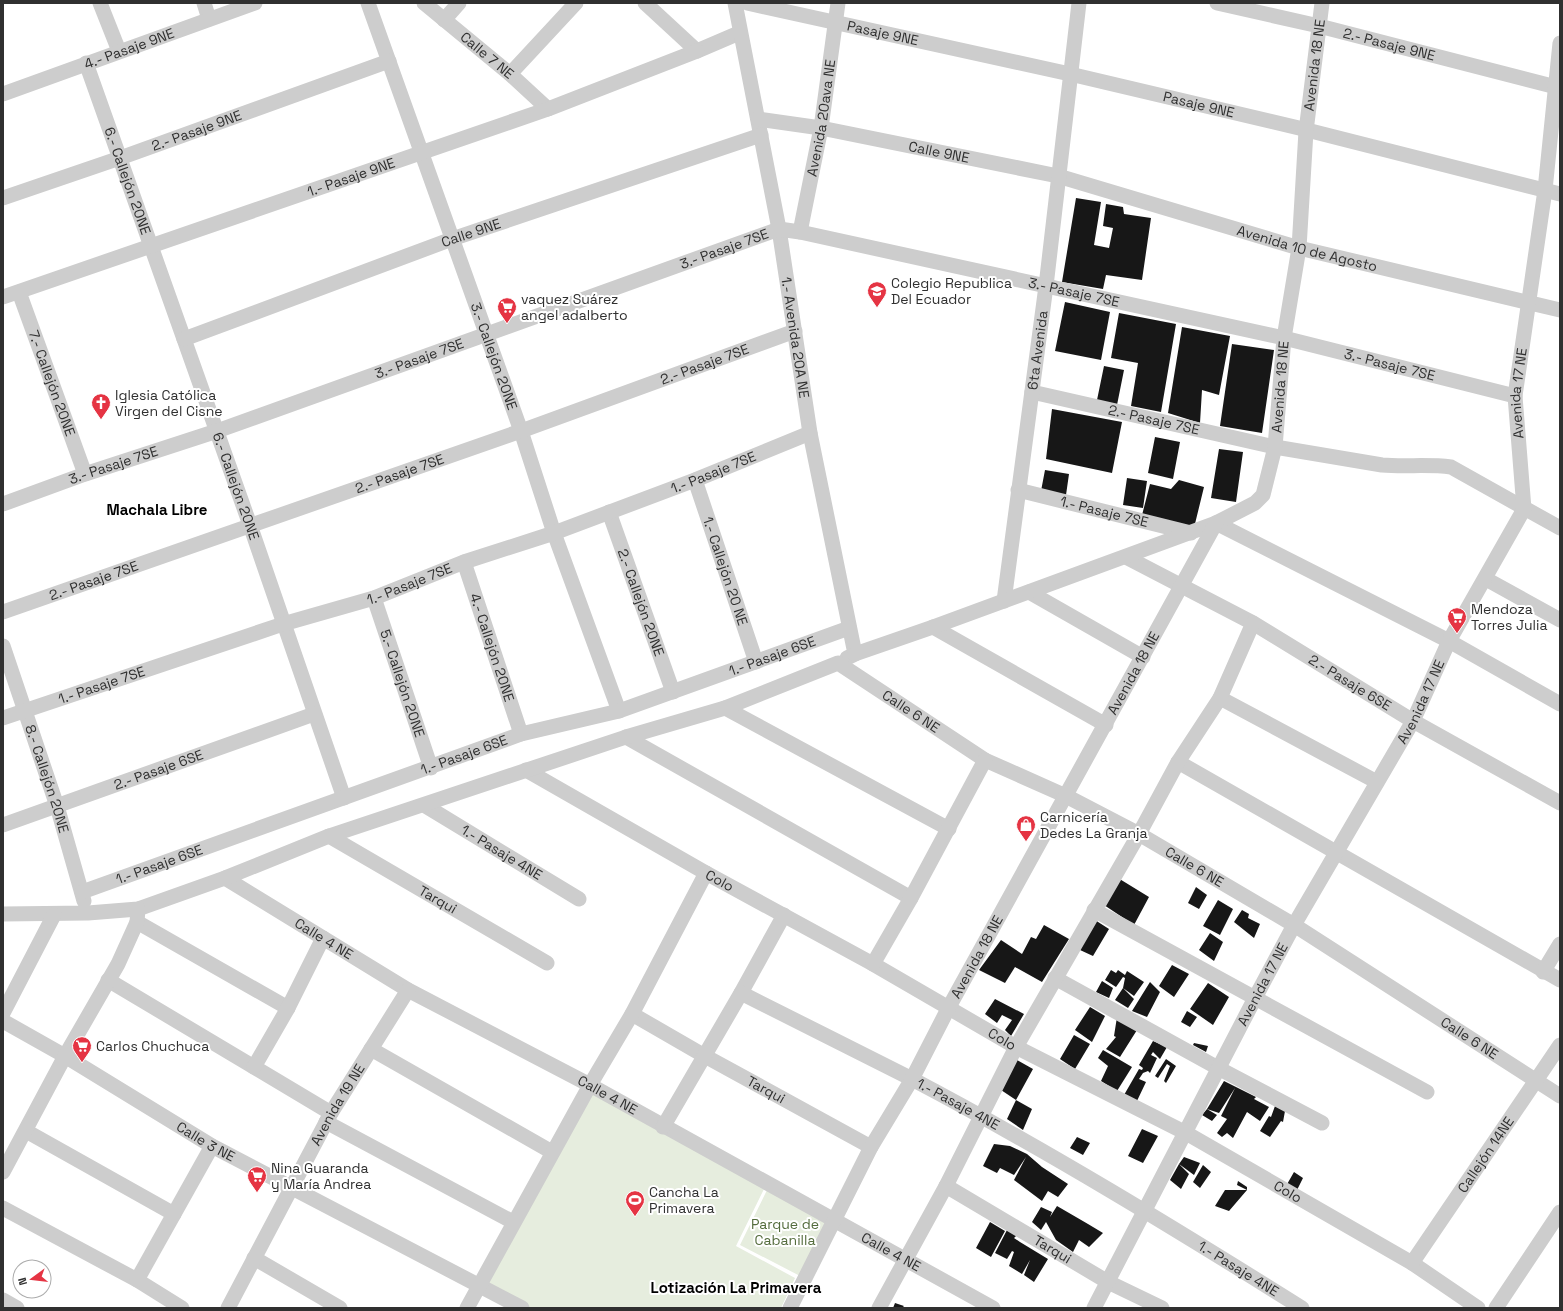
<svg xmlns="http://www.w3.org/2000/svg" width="1563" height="1311" viewBox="0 0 1563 1311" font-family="'Space Grotesk',sans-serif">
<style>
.green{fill:#e6edde}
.building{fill:#171717}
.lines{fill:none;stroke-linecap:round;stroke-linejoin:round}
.street{stroke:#cdcdcd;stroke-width:15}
.labels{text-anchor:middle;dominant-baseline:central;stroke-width:4;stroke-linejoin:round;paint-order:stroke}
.street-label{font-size:14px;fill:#303030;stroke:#fff}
.poi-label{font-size:14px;fill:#303030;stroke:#fff;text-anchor:start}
.park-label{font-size:14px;fill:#546c3d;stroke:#fff}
.neighbourhood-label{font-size:15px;font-weight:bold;fill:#000;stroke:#fff}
</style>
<rect width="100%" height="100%" fill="#fff"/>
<!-- green -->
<path class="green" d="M592,1082l173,105 -29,59 59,32 -14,30h-253l-44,-24z
M769,1186l60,35 -27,56 -62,-32z"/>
<!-- building -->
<path class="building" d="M1076,198l25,4 -7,43 15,3 4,-20 -10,-2 3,-22 17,3 1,7 27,4 -9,62 -36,-5 -3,14 -41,-7z
M1065,302l45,10 -9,48 -46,-9z
M1119,313l57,11 -15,88 -30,-6 7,-43 -27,-5z
M1182,327l48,9 -11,59 -17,-5 -2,33 -32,-10z
M1232,344l42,6 -12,83 -42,-7z
M1104,366l20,4 -7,35 -20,-5z
M1052,409l70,13 -10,51 -66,-14z
M1155,437l25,5 -7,37 -25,-6z
M1219,449l24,3 -7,50 -25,-4z
M1045,470l24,4 -3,21 -25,-4z
M1127,478l20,3 -4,27 -20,-3z
M1179,480l25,7 -11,45 -52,-13 9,-35 21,5z
M1118,878l31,19 -15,28 -30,-20z
M1196,887l11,8 -8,14 -11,-6z
M1218,900l15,9 -13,26 -17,-9z
M1242,910l7,4 -1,4 12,6 -6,14 -20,-16z
M1095,920l14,9 -16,27 -13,-6z
M1044,925l25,14 -27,43 -27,-15 -10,16 -26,-13 22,-30 21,14 9,-17 5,2z
M1210,933l13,9 -9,19 -15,-11z
M1172,965l17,9 -15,23 -15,-11z
M1111,970l5,3 2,-3 7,5 2,-4 17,11 -10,14 -11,-8 11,11 -6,9 -13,-8 8,-12 2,-10 -2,-1 -7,10 -11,-7z
M1102,981l11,7 -4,10 -13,-6z
M1150,982l10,10 -13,25 -15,-6z
M1208,983l21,14 -16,28 -23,-16z
M995,999l29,15 -13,22 -6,-6 7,-10 -10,-5 -5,8 -12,-9z
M1090,1007l15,9 -13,26 -17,-12z
M1187,1011l10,6 -7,10 -9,-5z
M1117,1017l20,13 -17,27 -14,-8 10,-12 -2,-1z
M1074,1035l16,9 -15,25 -15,-10z
M1153,1041l14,6 -7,12 -7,-7 -2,3 6,3 -7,15 -2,-2 -5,2 -4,6 7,3 -10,21 -12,-8 15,-26 3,1 1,-2 -4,-3z
M1194,1043l14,3 -2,6 -13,-7z
M1103,1050l29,17 -15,24 -16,-10 7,-15 -10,-8z
M1166,1059l10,7 -10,17 -2,-2 6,-15 -3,-2 -9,14 -3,-2z
M1017,1060l16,9 -17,31 -15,-10z
M1224,1081l32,16 -2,2 15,8 -9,14 -13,-9 -14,26 -6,-5 -5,4 -5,-4 10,-14 -6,-3 14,-28 -16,25 -12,-4z
M1016,1100l16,9 -9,21 -16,-11z
M1275,1106l10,5 -2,11 -2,-1 -11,16 -10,-6 9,-15 2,1z
M1207,1109l10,6 -5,6 -10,-6z
M1142,1129l16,7 -15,27 -15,-7z
M1077,1137l13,6 -7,12 -13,-7z
M994,1144l16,2 17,8 15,13 26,17 -10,13 -10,-6 -6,10 -28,-21 12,-23 -12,18 -14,-7 -3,5 -14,-7z
M1184,1157l16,6 -6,12 -15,-11 10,10 -8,15 -11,-9 9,-16z
M1203,1165l8,7 -11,16 -7,-6z
M1294,1172l9,6 -7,14 -10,-6z
M1238,1181l9,6v3l-18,21 -14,-5 10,-16h22l-10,-5z
M1057,1206l31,18 15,9 -14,14 -10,-7 -6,12 -17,-12 -10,-18 -5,8 -9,-8 9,-15 11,5 -2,5z
M990,1222l15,9 -14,26 -15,-9z
M1007,1230l10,5 -3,3 6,4 28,17 -14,23 -10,-7 6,-15 -8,14 -13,-8 5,-14 -2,-1 -5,8 -12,-6z
M895,1303l9,3 -2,2h-9z"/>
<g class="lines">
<!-- street -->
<g class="street">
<path d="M100,3l19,48"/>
<path d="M204,3l5,16"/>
<path id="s1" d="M368,3l153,428 33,102 65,178"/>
<path id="s2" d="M424,3l86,71 38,35"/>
<path d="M645,3l52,48 42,-18"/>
<path id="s3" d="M735,3l44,226 31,204 45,221 -8,4"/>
<path id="s4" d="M747,3l323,71 229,54 261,66"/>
<path id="s5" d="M1217,3l102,23 241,62"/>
<path d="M444,20l15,-17"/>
<path id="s6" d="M86,63l164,462 94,273"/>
<path d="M510,74l66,-71"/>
<path id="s7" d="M3,94l252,-91"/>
<path id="s8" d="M758,119l63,9 237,48 241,72 261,62"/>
<path id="s9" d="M3,198l117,-40 269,-97"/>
<path id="s10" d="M800,232l21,-104 17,-125"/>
<path id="s11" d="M19,292l66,182"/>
<path id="s12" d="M3,297l545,-188 149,-58"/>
<path id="s13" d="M184,339l268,-100 309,-104"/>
<path id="s14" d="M1032,392l243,55 107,18c23,2 46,-1 69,2l109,61"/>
<path id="s15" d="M695,480l61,182"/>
<path id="s16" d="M1018,490l173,43"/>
<path id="s17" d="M3,504l82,-30 132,-43 562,-202 21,3 484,106 231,58"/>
<path id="s18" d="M609,512l64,180"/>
<path d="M1216,523l233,118 111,63"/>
<path id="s19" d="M1126,557l127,66 160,98 147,82"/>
<path id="s20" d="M464,562l57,172"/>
<path d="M1486,579l74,41"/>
<path d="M1029,592l114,65"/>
<path id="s21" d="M374,598l57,170"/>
<path id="s22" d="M1004,601l42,-315 33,-283"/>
<path id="s23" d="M3,612l518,-181 274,-100"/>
<path d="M933,627l173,98"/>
<path id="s24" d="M3,646l54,160 27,95"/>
<path id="s25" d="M855,654l78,-27 283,-104 39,-20 8,-8 12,-48 9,-109 15,-90 7,-117 16,-128"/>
<path d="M1220,698l157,84"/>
<path d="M725,708l224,121"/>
<path id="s26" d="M3,718l280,-94 91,-26 90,-36 90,-29 141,-53 115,-47"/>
<path d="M626,737l285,161"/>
<path d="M1178,762l382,218"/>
<path id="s27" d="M526,770l180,103 167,91 143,83 170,86 226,130 66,45"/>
<path id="s28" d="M424,805l155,94"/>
<path id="s29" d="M3,825l311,-111"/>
<path id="s30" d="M329,836l218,127"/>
<path id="s31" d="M225,878l183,112 182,95 403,223"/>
<path id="s32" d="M82,892l439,-158 98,-23 230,-83"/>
<path d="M1094,910l333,182"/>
<path id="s33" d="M3,914l85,-1 50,-4 87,-31 104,-42 297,-99 99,-29 113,-45 147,97 81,36 73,38 155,91 266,171"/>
<path d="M137,922l151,86"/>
<path d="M873,964l38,-66 74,-138"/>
<path d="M1543,972l17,-28"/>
<path d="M1055,978l163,90 104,55"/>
<path d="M108,980l223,133"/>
<path d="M741,993l43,-78"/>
<path d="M3,1013l51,-98"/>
<path id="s34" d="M632,1014l71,41 168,92"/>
<path id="s35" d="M3,1021l62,35 147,90 310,162"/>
<path d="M371,1049l181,103"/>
<path d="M254,1067l34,-59 35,-70"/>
<path d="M326,1122l187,100"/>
<path id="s36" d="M663,1127l78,-134c57,29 114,57 171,86 133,70 262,149 390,229"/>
<path d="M26,1131l148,83"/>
<path d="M3,1172l62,-116 53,-92 19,-42 1,-13"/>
<path id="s37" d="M946,1186l162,96 54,26"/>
<path d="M3,1208l134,72 45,28"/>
<path d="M254,1258l86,50"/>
<path id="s38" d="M1412,1263l148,-218"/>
<path d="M137,1280l75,-134"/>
<path d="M3,1300l14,8"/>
<path id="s39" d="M228,1308l103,-195 77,-123"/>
<path d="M467,1308l123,-223 42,-71 74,-141"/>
<path id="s40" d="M790,1308l81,-161 41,-68 37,-72 267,-484"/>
<path d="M879,1308l67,-122 70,-139 123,-213 39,-72 42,-64 33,-75"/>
<path id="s41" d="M1094,1308l161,-310 39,-73 119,-204 36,-80 75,-132 -9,-113 30,-206 15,-147"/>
<path d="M1496,1308l64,-96"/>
</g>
</g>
<!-- icons -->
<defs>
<g id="school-pin" transform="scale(1)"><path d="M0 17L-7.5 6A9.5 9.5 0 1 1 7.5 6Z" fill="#e53443" stroke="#fff"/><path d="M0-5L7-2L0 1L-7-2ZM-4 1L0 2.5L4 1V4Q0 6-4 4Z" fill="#fff"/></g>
<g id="supermarket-pin" transform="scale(1)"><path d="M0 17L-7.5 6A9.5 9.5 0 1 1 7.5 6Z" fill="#e53443" stroke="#fff"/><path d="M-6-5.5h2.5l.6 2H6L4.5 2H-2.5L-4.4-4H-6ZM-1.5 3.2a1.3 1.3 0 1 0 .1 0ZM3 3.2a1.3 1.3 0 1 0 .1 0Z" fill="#fff"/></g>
<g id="church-pin" transform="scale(1)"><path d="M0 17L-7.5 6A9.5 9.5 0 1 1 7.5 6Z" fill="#e53443" stroke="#fff"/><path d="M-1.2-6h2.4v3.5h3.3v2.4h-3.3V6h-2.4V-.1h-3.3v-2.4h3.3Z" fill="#fff"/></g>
<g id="shop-pin" transform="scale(1)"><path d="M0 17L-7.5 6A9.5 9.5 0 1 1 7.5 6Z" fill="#e53443" stroke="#fff"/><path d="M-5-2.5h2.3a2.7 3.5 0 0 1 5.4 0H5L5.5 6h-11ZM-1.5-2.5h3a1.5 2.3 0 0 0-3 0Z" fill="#fff"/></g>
<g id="stadium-pin" transform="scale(1)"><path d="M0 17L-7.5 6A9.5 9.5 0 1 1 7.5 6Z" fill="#e53443" stroke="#fff"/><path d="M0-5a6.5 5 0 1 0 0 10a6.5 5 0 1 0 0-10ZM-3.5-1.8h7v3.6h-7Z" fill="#fff"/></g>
</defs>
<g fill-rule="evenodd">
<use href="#school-pin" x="877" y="291"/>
<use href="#supermarket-pin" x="507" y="307"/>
<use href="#church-pin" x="101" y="403"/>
<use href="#supermarket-pin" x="1457" y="617"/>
<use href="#shop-pin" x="1026" y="825"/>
<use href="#supermarket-pin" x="82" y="1046"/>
<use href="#supermarket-pin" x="257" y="1176"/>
<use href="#stadium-pin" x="635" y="1200"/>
</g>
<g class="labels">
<!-- street labels -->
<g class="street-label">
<text stroke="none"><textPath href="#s4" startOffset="139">Pasaje 9NE</textPath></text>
<text stroke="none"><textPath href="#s5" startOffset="177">2.- Pasaje 9NE</textPath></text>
<text stroke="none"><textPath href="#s7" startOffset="134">4.- Pasaje 9NE</textPath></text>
<text stroke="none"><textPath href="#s2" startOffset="82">Calle 7 NE</textPath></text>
<text stroke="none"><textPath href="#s25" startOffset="873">Avenida 18 NE</textPath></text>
<text stroke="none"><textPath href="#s4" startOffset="463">Pasaje 9NE</textPath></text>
<text stroke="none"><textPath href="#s10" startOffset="116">Avenida 20ava NE</textPath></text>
<text stroke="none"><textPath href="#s9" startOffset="205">2.- Pasaje 9NE</textPath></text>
<text stroke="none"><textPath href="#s8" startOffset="184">Calle 9NE</textPath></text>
<text stroke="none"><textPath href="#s12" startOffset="368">1.- Pasaje 9NE</textPath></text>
<text stroke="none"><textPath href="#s6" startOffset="125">6.- Callejón 20NE</textPath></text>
<text stroke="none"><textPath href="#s13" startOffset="306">Calle 9NE</textPath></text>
<text stroke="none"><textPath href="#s8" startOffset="565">Avenida 10 de Agosto</textPath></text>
<text stroke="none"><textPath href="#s17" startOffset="765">3.- Pasaje 7SE</textPath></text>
<text stroke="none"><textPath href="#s17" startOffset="1125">3.- Pasaje 7SE</textPath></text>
<text stroke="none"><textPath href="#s3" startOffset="340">1.- Avenida 20A NE</textPath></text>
<text stroke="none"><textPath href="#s22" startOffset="253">6ta Avenida</textPath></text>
<text stroke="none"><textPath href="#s1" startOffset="375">3.- Callejón 20NE</textPath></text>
<text stroke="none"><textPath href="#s17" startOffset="441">3.- Pasaje 7SE</textPath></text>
<text stroke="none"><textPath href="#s23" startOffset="744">2.- Pasaje 7SE</textPath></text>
<text stroke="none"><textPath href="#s17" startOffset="1449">3.- Pasaje 7SE</textPath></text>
<text stroke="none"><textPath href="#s11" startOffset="97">7.- Callejón 20NE</textPath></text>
<text stroke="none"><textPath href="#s25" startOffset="549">Avenida 18 NE</textPath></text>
<text stroke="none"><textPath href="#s41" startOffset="1024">Avenida 17 NE</textPath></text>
<text stroke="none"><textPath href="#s14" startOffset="125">2.- Pasaje 7SE</textPath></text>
<text stroke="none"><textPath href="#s17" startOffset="117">3.- Pasaje 7SE</textPath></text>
<text stroke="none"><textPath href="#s26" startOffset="752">1.- Pasaje 7SE</textPath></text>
<text stroke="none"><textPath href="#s23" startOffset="420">2.- Pasaje 7SE</textPath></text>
<text stroke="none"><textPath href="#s6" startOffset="449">6.- Callejón 20NE</textPath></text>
<text stroke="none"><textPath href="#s16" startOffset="89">1.- Pasaje 7SE</textPath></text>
<text stroke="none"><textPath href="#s15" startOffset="96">1.- Callejón 20 NE</textPath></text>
<text stroke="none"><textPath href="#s23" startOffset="96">2.- Pasaje 7SE</textPath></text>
<text stroke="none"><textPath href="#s26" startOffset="428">1.- Pasaje 7SE</textPath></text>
<text stroke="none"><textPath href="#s18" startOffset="96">2.- Callejón 20NE</textPath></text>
<text stroke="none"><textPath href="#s20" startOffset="90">4.- Callejón 20NE</textPath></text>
<text stroke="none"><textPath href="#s32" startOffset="730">1.- Pasaje 6SE</textPath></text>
<text stroke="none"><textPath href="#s40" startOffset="722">Avenida 18 NE</textPath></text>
<text stroke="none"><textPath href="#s19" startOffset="257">2.- Pasaje 6SE</textPath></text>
<text stroke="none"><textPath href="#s21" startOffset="90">5.- Callejón 20NE</textPath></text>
<text stroke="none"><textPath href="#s26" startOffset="104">1.- Pasaje 7SE</textPath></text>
<text stroke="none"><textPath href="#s41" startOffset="689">Avenida 17 NE</textPath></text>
<text stroke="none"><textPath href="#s33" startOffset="965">Calle 6 NE</textPath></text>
<text stroke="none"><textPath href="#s32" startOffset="406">1.- Pasaje 6SE</textPath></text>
<text stroke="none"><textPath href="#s29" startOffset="165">2.- Pasaje 6SE</textPath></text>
<text stroke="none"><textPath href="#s24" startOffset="140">8.- Callejón 20NE</textPath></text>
<text stroke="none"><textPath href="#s28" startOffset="91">1.- Pasaje 4NE</textPath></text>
<text stroke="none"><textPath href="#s32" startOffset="82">1.- Pasaje 6SE</textPath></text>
<text stroke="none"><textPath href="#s33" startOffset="1289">Calle 6 NE</textPath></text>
<text stroke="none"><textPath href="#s27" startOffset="223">Colo</textPath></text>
<text stroke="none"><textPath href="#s30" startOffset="126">Tarqui</textPath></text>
<text stroke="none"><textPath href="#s31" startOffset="116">Calle 4 NE</textPath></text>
<text stroke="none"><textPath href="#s40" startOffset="398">Avenida 18 NE</textPath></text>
<text stroke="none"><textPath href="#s41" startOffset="365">Avenida 17 NE</textPath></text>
<text stroke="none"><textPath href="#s33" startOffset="1613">Calle 6 NE</textPath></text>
<text stroke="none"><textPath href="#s27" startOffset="547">Colo</textPath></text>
<text stroke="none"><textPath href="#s34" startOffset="154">Tarqui</textPath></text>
<text stroke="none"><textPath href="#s31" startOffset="440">Calle 4 NE</textPath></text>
<text stroke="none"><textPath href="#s39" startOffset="231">Avenida 19 NE</textPath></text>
<text stroke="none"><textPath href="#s36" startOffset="399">1.- Pasaje 4NE</textPath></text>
<text stroke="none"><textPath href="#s35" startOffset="236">Calle 3 NE</textPath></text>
<text stroke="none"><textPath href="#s38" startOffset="131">Callejón 14NE</textPath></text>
<text stroke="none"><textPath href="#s27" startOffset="871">Colo</textPath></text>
<text stroke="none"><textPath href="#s37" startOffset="124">Tarqui</textPath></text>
<text stroke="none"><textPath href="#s31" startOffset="764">Calle 4 NE</textPath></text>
<text stroke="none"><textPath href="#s36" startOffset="724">1.- Pasaje 4NE</textPath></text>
</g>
<!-- poi labels -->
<g class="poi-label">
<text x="891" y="283">Colegio Republica<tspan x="891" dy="16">Del Ecuador</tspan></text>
<text x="521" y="299">vaquez Suárez<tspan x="521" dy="16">angel adalberto</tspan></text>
<text x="115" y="395">Iglesia Católica<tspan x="115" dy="16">Virgen del Cisne</tspan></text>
<text x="1471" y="609">Mendoza<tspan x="1471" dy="16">Torres Julia</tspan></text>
<text x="1040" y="817">Carnicería<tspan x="1040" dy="16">Dedes La Granja</tspan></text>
<text x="96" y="1046">Carlos Chuchuca</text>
<text x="271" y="1168">Nina Guaranda<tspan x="271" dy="16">y María Andrea</tspan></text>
<text x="649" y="1192">Cancha La<tspan x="649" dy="16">Primavera</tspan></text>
</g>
<!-- park labels -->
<g class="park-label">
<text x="785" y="1224">Parque de<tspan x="785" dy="16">Cabanilla</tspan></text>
</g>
<!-- neighbourhood labels -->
<g class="neighbourhood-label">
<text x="157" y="509">Machala Libre</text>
<text x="736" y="1287">Lotización La Primavera</text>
</g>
</g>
<!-- border -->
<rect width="1563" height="1311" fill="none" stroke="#303030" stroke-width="8"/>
<!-- north arrow -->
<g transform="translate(32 1279) rotate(255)"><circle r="19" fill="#ffffff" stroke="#acacac"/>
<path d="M0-3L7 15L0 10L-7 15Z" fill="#e53443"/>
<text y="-6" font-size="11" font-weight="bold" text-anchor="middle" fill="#303030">N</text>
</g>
</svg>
